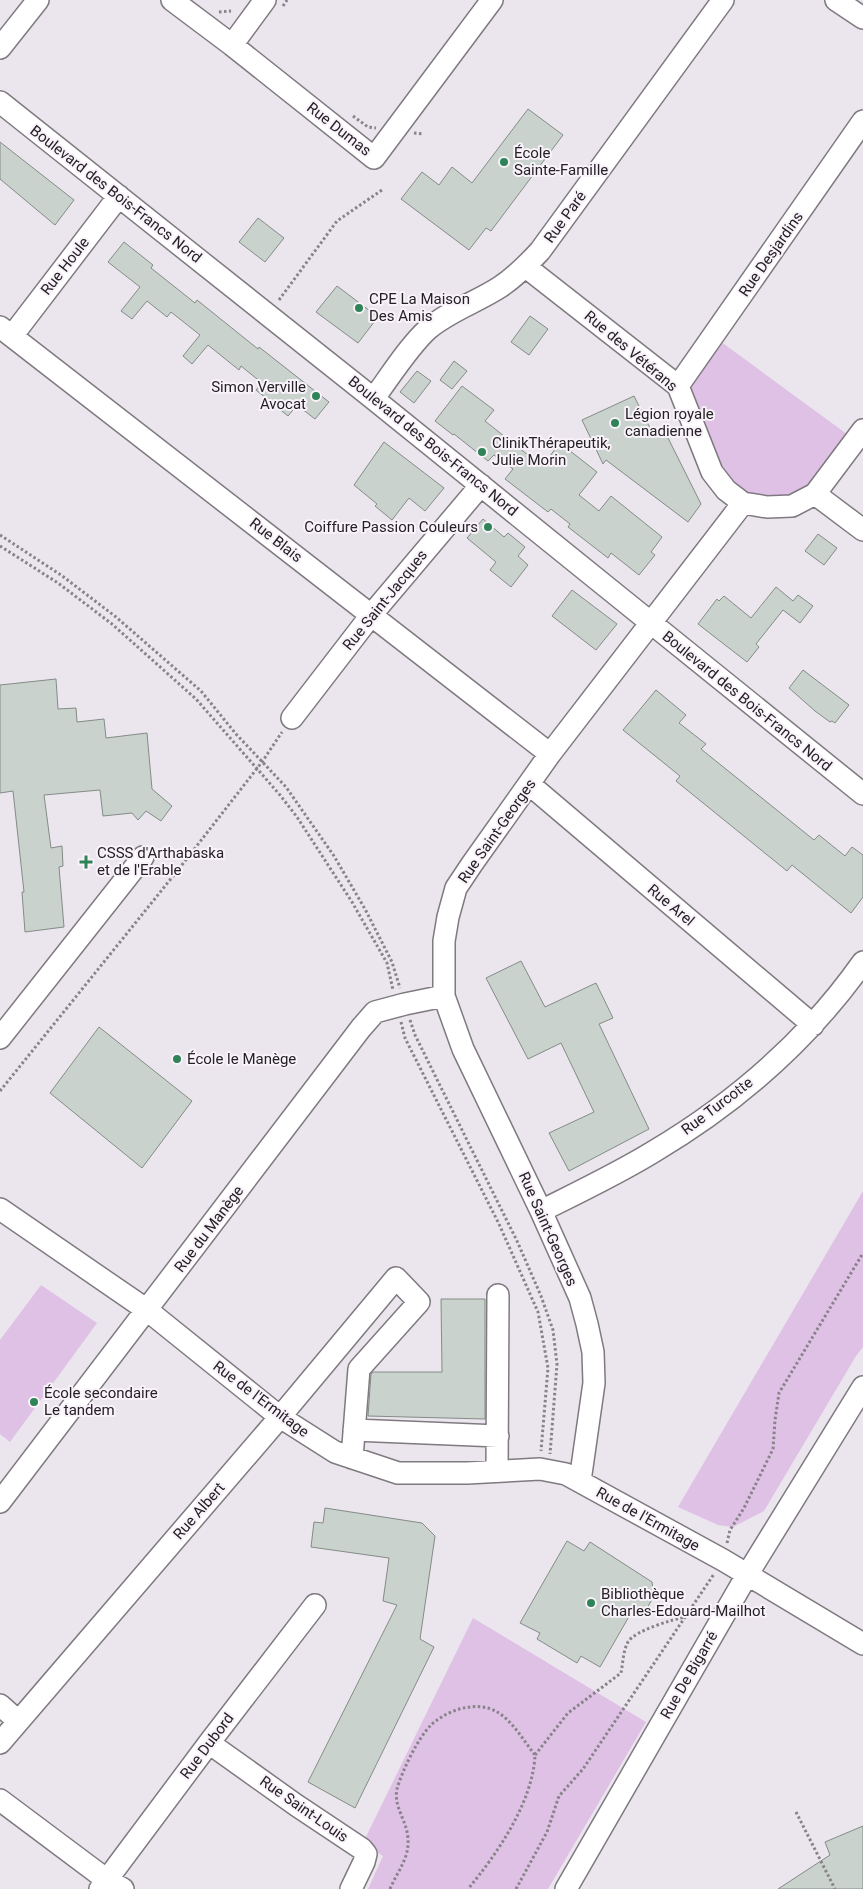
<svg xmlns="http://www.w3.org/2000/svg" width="863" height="1889" viewBox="0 0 863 1889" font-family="Roboto,sans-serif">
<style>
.green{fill:#dfc1e6}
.building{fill:#c9d2cc;stroke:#848c87}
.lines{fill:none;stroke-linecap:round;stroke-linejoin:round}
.minor-casing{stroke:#7f7980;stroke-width:24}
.path{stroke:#878389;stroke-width:3;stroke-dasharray:2.5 2.5;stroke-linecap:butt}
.minor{stroke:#fff;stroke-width:21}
.poi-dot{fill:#2e8357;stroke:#f9f2fa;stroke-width:2}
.labels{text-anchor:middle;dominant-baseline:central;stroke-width:4;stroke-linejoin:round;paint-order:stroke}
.street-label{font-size:15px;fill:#242225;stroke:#f9f2fa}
.poi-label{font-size:15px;fill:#242225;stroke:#f9f2fa;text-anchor:start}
</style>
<rect width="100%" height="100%" fill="#ebe5ed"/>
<!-- green -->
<path class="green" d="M713,336l142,104 -63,66 -66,-16 -48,-104z
M863,1191v156l-7,9 -92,155 -31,16 -15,-2 -40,-18z
M41,1285l56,38 -87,119 -10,-8v-94z
M473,1618l173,104 -98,167h-180l15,-33 -20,-13z"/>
<!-- building -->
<path class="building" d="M528,109l35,26 -72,96 -5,-3 -17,22 -68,-51 21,-27 17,13 13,-18 20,16z
M0,142l74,58 -19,25 -55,-46z
M258,218l26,20 -19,24 -26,-20z
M124,242l29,23 -2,3 44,35 2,-3 61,49 1,-2 70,55 -14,17 -18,-14 -9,11 -32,-26 6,-7 -21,-17 -2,4 -31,-25 -16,19 -9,-8 17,-21 -29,-23 -4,5 -20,-16 -15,18 -11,-8 19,-24 -32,-25z
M337,286l41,31 -20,26 -42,-31z
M530,316l18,13 -19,26 -18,-13z
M454,361l13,10 -15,18 -12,-9z
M417,371l14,10 -17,22 -14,-11z
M462,386l32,24 -9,11 57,45 18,-23 37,29 -18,23 20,16 12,-15 51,41 -11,15 4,3 -16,20 -28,-22 -3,5 -40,-31 2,-3 -19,-15 -3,3 -43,-33 8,-10 -19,-14 -6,6 -34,-27 -1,1 -18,-14z
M634,396l16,32 2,-1 4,9 9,-4 36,72 -13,18 -82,-62 -3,4 -21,-44z
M384,442l60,46 -19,23 -16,-13 -17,22 -17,-14 2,-2 -23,-19z
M483,519l21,18 4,-4 17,14 -7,9 10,9 -17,22 -21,-17 6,-8 -29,-24z
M818,534l19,14 -13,17 -19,-14z
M776,587l17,14 5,-6 15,11 -13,17 -17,-13 -27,34 3,3 -12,15 -49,-38 19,-25 2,2 5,-5 27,22z
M572,590l45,34 -21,26 -44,-34z
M803,670l46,35 -14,18 -3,-2 -2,1 -15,-11 -26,-23z
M56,679l2,30 18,-1 1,14 27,-3 2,19 41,-5 5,56 20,17 -11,15 -15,-10 -8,9 -6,-7 -29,3 -3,-26 -56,5 7,53 11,-2 1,20 -4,1 5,60 -39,5 -3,-40h2l-11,-101 -13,2v-108z
M656,690l30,25 -7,8 27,21 -5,5 113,91 5,-5 26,21 7,-9 11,8v42l-12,16 -59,-48 -5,6 -111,-90 4,-5 -57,-46z
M521,961l24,46 51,-24 17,35 -14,6 50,105 -80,42 -20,-38 45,-21 -33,-69 -33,16 -42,-81z
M99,1027l93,74 -50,67 -92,-75z
M441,1299h44v120l-117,-3 3,-42 2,-2h69z
M325,1508l97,15 13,13 -15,103 14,8 -79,161 -47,-26 89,-177 -14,-4 6,-43 -78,-11 3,-25 9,1z
M567,1541l17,10 6,-9 62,40 2,14 -8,14 -15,3 -31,54 -19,-11 -4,7 -40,-24 3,-6 -20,-10z
M863,1826v63h-85l52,-34 -5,-13z"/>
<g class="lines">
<!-- minor casing -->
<g class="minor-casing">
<path id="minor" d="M172,0l60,45 142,113 118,-158
M836,0l27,18
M232,45l33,-45
M0,48l38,-48
M0,102c123,98 247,195 370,294 165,132 328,266 493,398
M526,267l152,119 34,86 14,18 17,13
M0,327l550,427
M12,336l107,-140
M678,386l185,-265
M374,398c15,-20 35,-52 54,-69 21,-18 49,-27 72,-42 15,-10 28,-23 40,-36l183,-251
M815,494l48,36
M292,718l80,-104 109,-129
M529,784l284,241
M0,1038l143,-181
M0,1209l147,101 133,107 55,35 63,21h69l73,-4 26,5 157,86 140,84
M541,1211c38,-19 76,-37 112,-59 81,-48 155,-112 210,-190
M354,1430l144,6
M497,1471l1,-176
M580,1481l14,-98 -1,-31 -6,-28 -7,-26 -39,-87 -78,-162 -19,-53v-55l4,-24 8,-29 16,-24 78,-110 193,-251 24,4 25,-1 23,-12 48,-64
M0,1502l361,-474 14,-16 30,-8 39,-8
M0,1705l18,16
M0,1743l280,-326 116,-139 23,24 -60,67 -7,89
M209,1743l87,62 66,44 4,5 -2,8 -13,27
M0,1800l107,80 16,9
M100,1889l109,-146 106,-138
M566,1889l181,-314 116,-188"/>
</g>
<!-- path -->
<path class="path" d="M283,6l4,-6
M219,12l12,-1
M353,116l15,11 8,1
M414,133l9,1
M279,300l58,-79 45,-31
M0,535l61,40 55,42 85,74 35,43 50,53 48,69 31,53 27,53 8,26
M0,546l58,37 54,41 84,75 84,96 17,22 55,85 35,61 6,27
M410,1020l5,15 102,206 24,55 12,34 4,34 -7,90
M401,1022l4,16 94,186 39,88 10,56 -7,83
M0,1091l178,-221 84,-108 20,-30
M727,1543l3,-13 14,-22 29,-59 2,-29 4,-27 84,-140
M535,1755l33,-42 53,-40c2,-10 2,-22 7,-31 6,-11 45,-23 58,-25
M796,1812l39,77
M390,1889c7,-17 19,-30 18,-49 0,-18 -15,-33 -11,-51 5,-18 21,-51 34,-64 15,-14 40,-23 60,-16 19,7 32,31 44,46 -2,47 -38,99 -67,134
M516,1889l31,-57 12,-36 24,-27 131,-195"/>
<!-- minor -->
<use href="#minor" class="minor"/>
</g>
<!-- markers -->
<g class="poi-dot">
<circle cx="504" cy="162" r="5"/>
<circle cx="359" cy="308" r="5"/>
<circle cx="316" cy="396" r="5"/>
<circle cx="615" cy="423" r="5"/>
<circle cx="482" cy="452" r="5"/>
<circle cx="488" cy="527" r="5"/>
<path d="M83.5 854.5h5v5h5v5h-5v5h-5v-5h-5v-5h5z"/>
<circle cx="177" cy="1059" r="5"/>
<circle cx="34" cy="1402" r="5"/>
<circle cx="591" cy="1603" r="5"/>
</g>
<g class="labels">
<!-- street labels -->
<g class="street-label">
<text transform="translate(339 129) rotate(38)">Rue Dumas</text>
<text transform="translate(116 194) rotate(38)">Boulevard des Bois-Francs Nord</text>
<text transform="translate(565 217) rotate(-54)">Rue Paré</text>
<text transform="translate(771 254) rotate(-55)">Rue Desjardins</text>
<text transform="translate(65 266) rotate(-52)">Rue Houle</text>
<text transform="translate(631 351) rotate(40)">Rue des Vétérans</text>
<text transform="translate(433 446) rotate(39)">Boulevard des Bois-Francs Nord</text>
<text transform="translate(276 540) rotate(38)">Rue Blais</text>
<text transform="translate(385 600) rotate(-51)">Rue Saint-Jacques</text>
<text transform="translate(747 701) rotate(39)">Boulevard des Bois-Francs Nord</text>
<text transform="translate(497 831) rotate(-55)">Rue Saint-Georges</text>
<text transform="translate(671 905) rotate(40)">Rue Arel</text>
<text transform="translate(717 1106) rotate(-37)">Rue Turcotte</text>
<text transform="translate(209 1229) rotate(-53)">Rue du Manège</text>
<text transform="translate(548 1229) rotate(66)">Rue Saint-Georges</text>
<text transform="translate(261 1399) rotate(37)">Rue de l'Ermitage</text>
<text transform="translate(199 1511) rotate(-49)">Rue Albert</text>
<text transform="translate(648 1519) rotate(29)">Rue de l'Ermitage</text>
<text transform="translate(689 1675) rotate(-60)">Rue De Bigarré</text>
<text transform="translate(207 1746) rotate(-53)">Rue Dubord</text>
<text transform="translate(304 1809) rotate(35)">Rue Saint-Louis</text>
</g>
<!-- poi labels -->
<g class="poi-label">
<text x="514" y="153">École<tspan x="514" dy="17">Sainte-Famille</tspan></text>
<text x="369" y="299">CPE La Maison<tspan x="369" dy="17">Des Amis</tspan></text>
<text x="306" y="387" text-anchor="end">Simon Verville<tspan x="306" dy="17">Avocat</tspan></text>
<text x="625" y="414">Légion royale<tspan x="625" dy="17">canadienne</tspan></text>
<text x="492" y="443">ClinikThérapeutik,<tspan x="492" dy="17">Julie Morin</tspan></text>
<text x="478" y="527" text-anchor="end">Coiffure Passion Couleurs</text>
<text x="97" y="853">CSSS d'Arthabaska<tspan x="97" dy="17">et de l'Erable</tspan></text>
<text x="187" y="1059">École le Manège</text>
<text x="44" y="1393">École secondaire<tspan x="44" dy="17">Le tandem</tspan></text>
<text x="601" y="1594">Bibliothèque<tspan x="601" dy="17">Charles-Edouard-Mailhot</tspan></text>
</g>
</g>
</svg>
